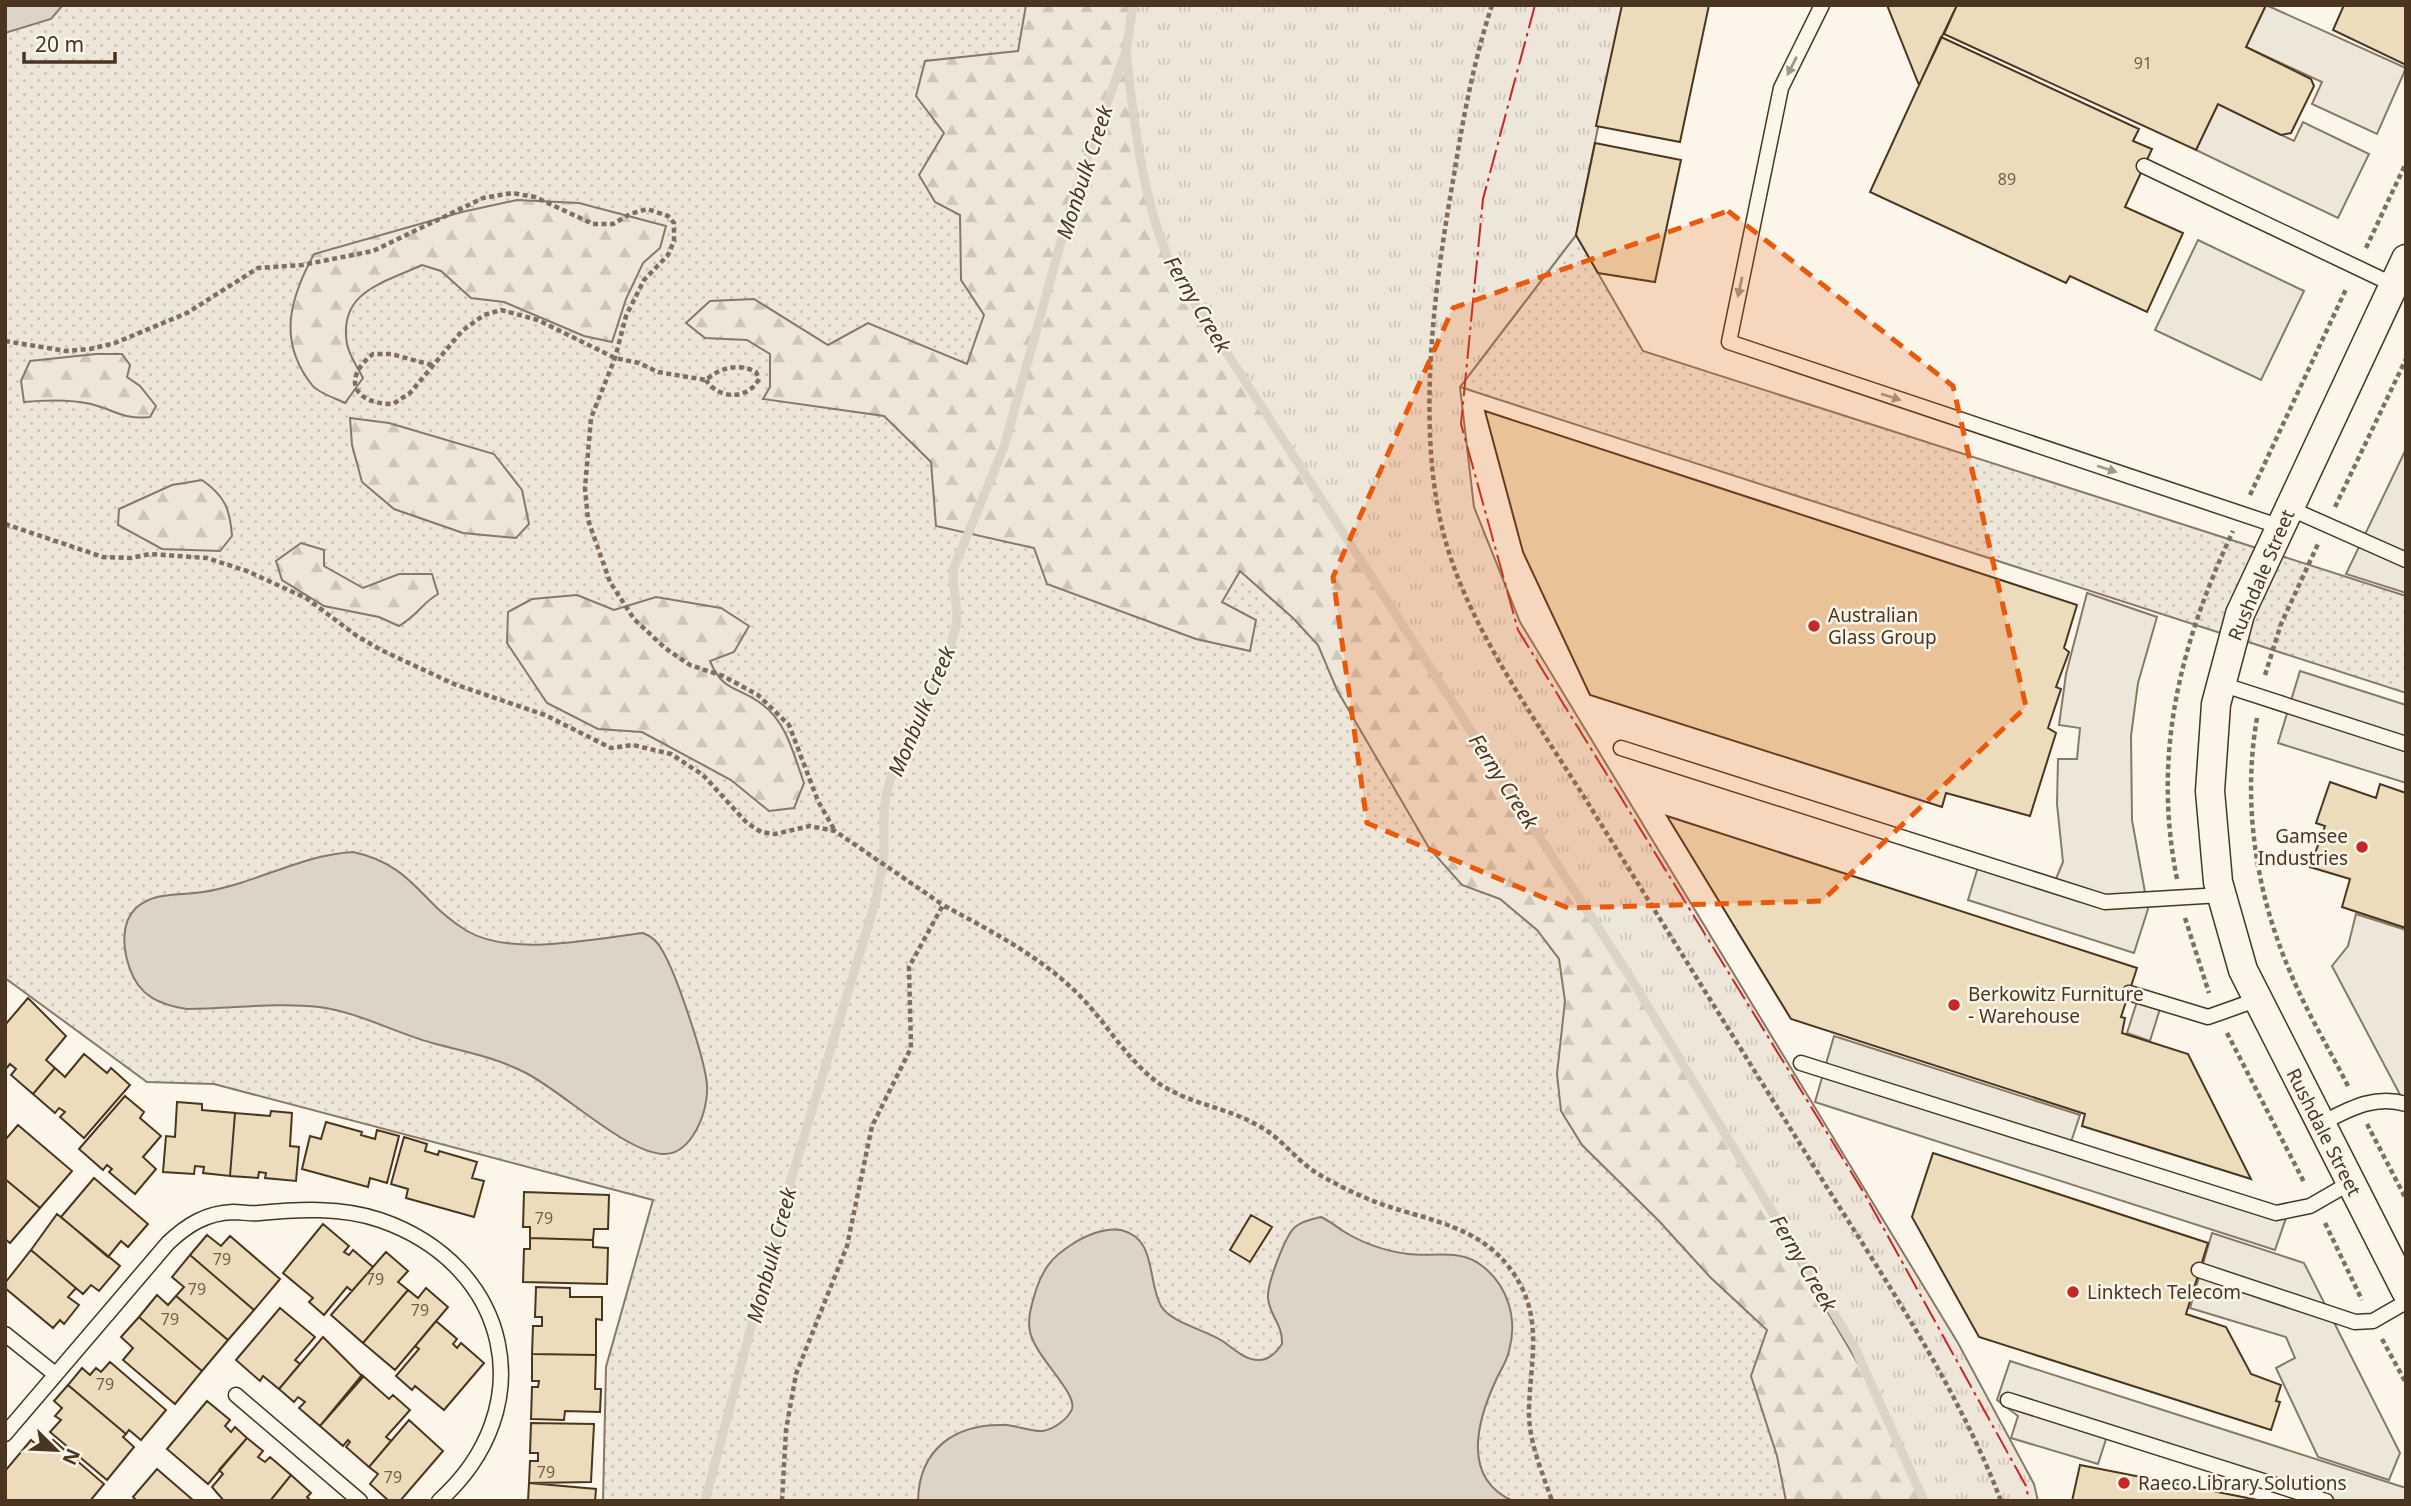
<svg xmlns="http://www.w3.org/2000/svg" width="2411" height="1506" viewBox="0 0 2411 1506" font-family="'Noto Sans',sans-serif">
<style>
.grass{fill:url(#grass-dots);stroke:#887966;stroke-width:2}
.forest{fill:url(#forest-firs);stroke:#887966;stroke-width:2}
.park{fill:url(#park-tufts);stroke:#887966;stroke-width:2}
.parking{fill:#ede7d9;stroke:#887966;stroke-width:2}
.water{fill:#dcd4c6;stroke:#887966;stroke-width:2}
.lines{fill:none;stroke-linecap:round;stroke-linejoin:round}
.stream{stroke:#dcd4c6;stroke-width:9}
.building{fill:#ecdcbc;stroke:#4a3520;stroke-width:2}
.service-casing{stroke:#4a3520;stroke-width:17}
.minor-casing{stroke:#4a3520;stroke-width:31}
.path{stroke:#7f6f5c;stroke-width:4.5;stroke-dasharray:5 3.5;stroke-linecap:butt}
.service{stroke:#fbf6e9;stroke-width:14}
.minor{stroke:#fbf6e9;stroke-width:28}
.power{stroke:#c62828;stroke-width:2;stroke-dasharray:24 5 3.5 5;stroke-linecap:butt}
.oneway{fill:#a29684}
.marked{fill:#e8590c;fill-opacity:0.2;stroke:#e8590c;stroke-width:5;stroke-dasharray:14 9;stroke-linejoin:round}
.poi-dot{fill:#c62828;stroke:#fbf6e9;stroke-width:2.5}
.labels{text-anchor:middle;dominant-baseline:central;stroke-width:5;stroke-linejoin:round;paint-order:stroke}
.number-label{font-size:16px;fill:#725f47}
.street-label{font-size:19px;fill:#4a3520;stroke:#fbf6e9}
.poi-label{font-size:19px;fill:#4a3520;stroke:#fbf6e9;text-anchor:start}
.water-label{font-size:21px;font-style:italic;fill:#4a3520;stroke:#fbf6e9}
</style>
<defs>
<pattern id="grass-dots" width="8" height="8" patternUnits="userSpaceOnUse" patternTransform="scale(1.75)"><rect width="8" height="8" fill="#ede6d9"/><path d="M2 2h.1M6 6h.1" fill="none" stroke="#cdc6ba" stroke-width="1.8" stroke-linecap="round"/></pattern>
<pattern id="forest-firs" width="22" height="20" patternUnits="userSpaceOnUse" patternTransform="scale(1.75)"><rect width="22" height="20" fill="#ede6d9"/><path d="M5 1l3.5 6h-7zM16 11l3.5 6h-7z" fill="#cdc6ba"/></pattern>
<pattern id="park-tufts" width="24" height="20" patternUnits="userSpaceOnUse" patternTransform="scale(1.75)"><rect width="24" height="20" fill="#ede6d9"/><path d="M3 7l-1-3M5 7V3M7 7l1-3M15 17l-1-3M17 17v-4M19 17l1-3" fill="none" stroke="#cdc6ba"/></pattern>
</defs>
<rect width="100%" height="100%" fill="#fbf6e9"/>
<!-- grass -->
<path class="grass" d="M5,5h1128l791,1496h-1321l3,-134 47,-167 -439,-116 -67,-2 -142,-104z
M1576,235l67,116 763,245v97l-946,-306z"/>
<!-- forest -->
<path class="forest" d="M1026,5h167l781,1496h-188l-9,-45 -26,-80 16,-46 -57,-53 -51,-56 -77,-76 -21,-34 -4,-37 8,-73 -6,-42 -22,-29 -37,-31 -38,-14 -33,-37 -92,-158 -19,-45 -25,-27 -53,-47 -18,31 34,18 -6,31 -54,-12 -149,-55 -13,-36 -98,-22 -5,-64 -47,-46 -121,-17 7,-12v-33l-23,-14 -42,-2 -19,-15 24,-22 44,-2 74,46 40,-22 99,41 17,-49 -23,-35 -1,-65 -25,-13 -16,-27 25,-42 -28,-37 9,-35 93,-10z
M517,200l62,3 87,23 -6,22 -17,15 -17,36 -14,43 -28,-6 -80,-34 -33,-4 -30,-27 -19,-6c-38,18 -84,26 -75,79 2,11 11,24 16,34l-18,25c-10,-5 -27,-10 -33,-18 -35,-44 -22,-87 2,-131l148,-42z
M96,354h26l8,11 -3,12 13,9 16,20 -6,11c-27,3 -35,-7 -59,-13 -22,-5 -45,-4 -67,-2l-3,-21 9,-20z
M350,418l39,5 105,31 28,36 7,34 -13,14 -53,-5 -69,-24 -32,-27 -10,-37z
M202,480c23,16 28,29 30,56l-12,15 -58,-2 -44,-24 1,-16 53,-24z
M301,543l23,7v16l39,22 36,-14h33l6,20c-17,10 -19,20 -39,32l-20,-9 -55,-11 -42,-26 -6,-19z
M577,595l37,15 42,-13 65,11 28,18 -15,26 -24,9c13,32 29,25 53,44 24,18 31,51 41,78l-10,25 -25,3 -38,-31 -89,-48 -44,-3 -51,-26 -40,-60 1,-31 24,-13z"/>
<!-- park -->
<path class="park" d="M1133,5h490l-47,230 -116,152 14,120 46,115 438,721 76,141 4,17h-114l-42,-97 -252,-427 -458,-709c-27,-62 -44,-147 -46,-215 0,-15 5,-32 7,-48z"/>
<!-- parking -->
<path class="parking" d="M2266,5l140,63 -29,66 -65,-30 10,-22 -76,-35z
M2218,104l76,37 9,-19 66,32 -31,64 -142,-68z
M2198,240l106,51 -43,89 -106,-50z
M2406,449v144l-60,-19z
M2087,593l70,24 -19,66 -7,53 1,84 16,89 -14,44 -166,-53 13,-43 74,24 8,-19 -6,-58 1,-45h19l3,-31 -21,-3 7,-51z
M2300,671l106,34v78l-128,-40z
M2356,914l50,16v176l-74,-140 16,-20z
M2140,992l23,7 -13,42 -23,-8z
M1834,1036l246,79 -10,30 217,70 -12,35 -460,-148z
M2212,1233l92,30 96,190 -11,27 -71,-23 -42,-89 19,-10 -9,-21 -96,-29z
M2010,1361l396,127v13h-94l-205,-65 -9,28 -87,-26 7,-22 -21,-16z"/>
<!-- water -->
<path class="water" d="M5,5h58l-12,14 -46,14z
M353,852c61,13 68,52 114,79 45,26 125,8 176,2 8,3 15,9 19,17 14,23 43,109 45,135 2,25 -15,71 -45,69 -38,-3 -99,-62 -136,-81 -29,-15 -59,-21 -90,-29 -39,-10 -77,-32 -117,-37 -43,-5 -89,2 -132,2 -27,-4 -48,-13 -57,-40 -7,-19 -10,-46 6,-61 19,-17 44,-12 67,-16 52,-8 97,-37 150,-40z
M1321,1217c9,4 14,9 22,14 21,13 42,20 65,23 26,3 51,-5 73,11 27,20 37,54 28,86 -2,10 -9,20 -13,29 -19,41 -35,98 17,121h-595c1,-53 38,-78 88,-76 12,1 26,7 37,6 11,-2 25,-12 29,-22 5,-17 -36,-51 -42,-77 -3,-15 2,-28 6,-42 7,-21 16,-33 35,-45 13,-9 34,-18 50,-15 36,8 26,51 40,76 10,17 46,24 63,36 10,7 20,17 33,18 11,1 19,-7 25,-16 1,-20 -13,-29 -14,-46 -1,-14 17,-62 27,-71 7,-6 17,-8 26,-10z"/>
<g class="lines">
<!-- stream -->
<path class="stream" d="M1126,51c8,73 16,149 46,217l458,709 225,371 69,153
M705,1501l81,-305 90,-296c2,-16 7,-32 8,-48 0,-25 -2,-50 7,-74 18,-53 53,-98 65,-153 4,-20 -6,-38 -2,-58l50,-120 70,-252 52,-144 7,-46"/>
</g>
<!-- building -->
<path class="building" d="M1622,5h87l-29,137 -84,-16z
M1887,5h70l-38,80z
M1957,5h309l-20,42 65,32 3,7 -23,47 -10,2 -63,-31 -22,46 -252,-116z
M2344,5h62v60l-73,-35z
M1941,37l198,92 -6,12 19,8 -27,58 58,26 -36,79 -77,-36 -4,7 -196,-91z
M1595,143l86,17 -26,122 -57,-9 -22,-38z
M1485,411l592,194 -13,43 5,4 -13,35 5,2 -13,39 8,5 -26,83 -84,-23 -4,14 -352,-112 -67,-143z
M2330,782l46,16 4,-14 26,9v135l-64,-21 8,-28 -40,-12 15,-41 -9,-3z
M1667,816l470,152 -16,49 4,1 -3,15 66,21 63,125 -169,-53 3,-12 -294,-95z
M28,998l38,38 -20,24 9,8 -22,26 -22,-19 5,-6 -6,-5 -5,6v-45z
M84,1054l23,19 4,-5 19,17 -46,53 -24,-21 5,-5 -6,-4 -4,5 -22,-19 22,-26 10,9z
M125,1096l19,16 -4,6 21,18 -18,21 13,12 -21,25 -26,-22 3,-3 -5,-4 -4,5 -24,-21z
M177,1102l25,2v6l33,3 -5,63 -27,-3 1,-6 -9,-1 -1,8 -31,-2 3,-36 9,1z
M271,1111l21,2 -2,33 9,1 -3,34 -31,-3 1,-5 -7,-1 -1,6 -28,-2 5,-63 35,3z
M326,1122l36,10 -1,3 14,4 2,-9 22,6 -12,47 -17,-5 -2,9 -66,-18 8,-33 11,3z
M18,1125l54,46 -32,37 -35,-29v-39z
M404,1137l23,7 -2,7 13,4 1,-4 38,11 -5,16 12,3 -10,36 -68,-19 2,-9 -17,-5z
M1933,1153l275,90 -22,71 40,13 25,47 30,11 -5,16 4,1 -9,28 -292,-93 -67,-120z
M94,1178l54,46 -20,23 -7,-6 -13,16 -47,-40z
M5,1179l35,29 -30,35 -5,-4z
M524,1192l85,3 -1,34h-14l-1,11 -63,-2v-11h-7z
M57,1214l63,52 -21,25 -8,-6 -8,9 -52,-44z
M1251,1215l21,12 -22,35 -20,-12z
M323,1224l26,22 -5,6 5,3 4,-5 20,17 -21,24 -5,-4 -23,28 -15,-13 4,-4 -30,-25z
M207,1235l14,11 9,-10 50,43 -26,31 -64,-55z
M530,1238l63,2v7l15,1 -1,36 -84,-2 1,-33h6z
M31,1250l45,38 -8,9 11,8 -15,19 -4,-4 -7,8 -48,-40v-5z
M386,1252l22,19 -10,11 10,8 -45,53 -32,-28z
M190,1255l64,55 -26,30 -52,-44 8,-9 -12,-10z
M536,1287l34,1v9h32v23l-6,-1v36l-64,-1 1,-28h9v-9h-7z
M426,1288l22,19 -53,63 -32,-27 45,-53 10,8z
M157,1295l11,10 8,-9 52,44 -26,31 -63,-54z
M280,1308l35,29 -20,23 5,4 -21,25 -16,-13 -3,5 -24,-21z
M139,1317l63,54 -27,33 -52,-44 10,-12 -12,-11z
M436,1321l21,18 -4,5 4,4 4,-5 23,20 -40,47 -29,-24 -3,4 -16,-14 23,-27 -4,-3z
M323,1337l40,40 -43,49 -21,-18 6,-6 -7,-5 -4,5 -15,-13z
M532,1354l64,1 -1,34h6l-1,23 -35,-1 -1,9 -33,-1 1,-32h6l1,-6h-7z
M110,1362l56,48 -25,30 -12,-10 -3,4 -58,-49 14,-17 8,7 6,-7 5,4z
M362,1375l27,24 4,-4 17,15 -24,27 5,4 -22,26 -23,-20 4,-5 -2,-2 -5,6 -23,-20z
M68,1385l58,49 -3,3 11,10 -27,33 -57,-48 11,-12 -6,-4 7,-8 -8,-7z
M207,1401l23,19 -5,6 6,6 4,-5 12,11 -39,46 -41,-35z
M409,1420l34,31 -43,50h-11l-19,-17 8,-10 -9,-7z
M531,1423l63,1 -3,58 -62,1 1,-22h8v-8h-8z
M247,1438l16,13 -5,6 7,5 5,-5 21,18 -21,26h-46l-12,-14 11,-13 -4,-4z
M31,1440l13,11 9,-11 51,44 -14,17h-85v-30z
M2080,1465l183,36h-191z
M157,1469l37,32h-57l-4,-4z
M291,1475l20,18 -4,4 4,4h-41z
M529,1483l67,6 -1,12h-67z"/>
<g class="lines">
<!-- service casing -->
<g class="service-casing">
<path id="service" d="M1822,5l-41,83 -52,254 552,185
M2144,166l250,119
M2289,508l117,52
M2221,684l185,60
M1621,748l484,154 116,-7
M2129,993l79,24 48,-17
M1801,1063l475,150 34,-7 40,-23
M2320,1124c28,-14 54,-30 86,-20
M2199,1270l156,52 18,-1 33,-19
M5,1334l50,40
M236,1395l124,106
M2008,1400l318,101
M5,1434l163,-191c19,-18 38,-30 65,-31 9,0 18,2 26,1 40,-4 83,-6 121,7 131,45 163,188 59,281"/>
</g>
<!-- minor casing -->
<g class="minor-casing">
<path id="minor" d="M2406,259l-166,355 -24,90 -6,87 8,91 25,88 163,321"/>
</g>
<!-- path -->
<path class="path" d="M1492,5c-18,55 -29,113 -38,170 -20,112 -40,262 -7,371 26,89 95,183 144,262 79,127 158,254 237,381 62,98 132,204 173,312
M2366,248l40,-85
M5,341l61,10 24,-2 25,-6 72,-30 71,-45 44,-3 71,-14 110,-53 29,-5 23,4 58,27h20l17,-10 17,-5 21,7 6,7v18l-6,14 -24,25 -18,36 -11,42 -24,60 -6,70 3,32 22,62 24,37 31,29 25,17 33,11 35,19 31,30 29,76 17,30
M432,365l-41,-11h-18c-32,25 -19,50 20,50l17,-11 52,-62 22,-16 17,-5 37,10 77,38 24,5 19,9 48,8c15,-13 33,-17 50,-8l3,7c-11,21 -40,21 -53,1
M2250,495l97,-208
M2335,507l71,-148
M5,524l98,33 28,1 19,-4 57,4 40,13 59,27 51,38 24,14 73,34 91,31 66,33 22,-3 38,9 32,21 44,48 14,9 14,2 35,-8 25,5 108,74
M2265,675l16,-51 37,-80
M2257,718c-15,86 -1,176 34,256 16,39 39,76 58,114
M2177,879c-25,-125 3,-235 56,-348
M2185,918l24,75
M2227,1033l78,151
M2367,1124l39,75
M2325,1223l37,77
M2382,1339l24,44
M782,1501l4,-71 10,-56 51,-128 25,-120 39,-78 -2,-81 34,-62c46,25 95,50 133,87 29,28 48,65 81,90 30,22 70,25 102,44 24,13 38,36 61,49 26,15 54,28 83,36 48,14 91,25 117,73 22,41 10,82 9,125 -1,32 13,62 23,92"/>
<!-- service -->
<use href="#service" class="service"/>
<!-- minor -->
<use href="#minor" class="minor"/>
<!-- power -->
<path class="power" d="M1535,5l-52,194 -22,225 57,206 346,563 162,293 3,15"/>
</g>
<!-- one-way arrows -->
<defs><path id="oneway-solid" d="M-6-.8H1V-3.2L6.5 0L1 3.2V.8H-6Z" transform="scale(1.75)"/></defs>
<g class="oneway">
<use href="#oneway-solid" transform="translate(1792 66) rotate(117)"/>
<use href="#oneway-solid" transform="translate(1740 287) rotate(102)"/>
<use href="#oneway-solid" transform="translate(1891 397) rotate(18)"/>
<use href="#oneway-solid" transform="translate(2107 469) rotate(18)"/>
</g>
<!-- marked area -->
<path class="marked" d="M1728,211l225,175 73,321 -204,194 -254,7 -201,-85 -34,-246 120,-269z"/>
<!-- markers -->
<g class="poi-dot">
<circle cx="1814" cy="626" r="7"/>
<circle cx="2362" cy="847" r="7"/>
<circle cx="1954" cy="1005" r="7"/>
<circle cx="2073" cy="1292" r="7"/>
<circle cx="2124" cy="1483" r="7"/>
</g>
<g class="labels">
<!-- number labels -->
<g class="number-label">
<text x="2143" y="63">91</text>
<text x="2007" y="179">89</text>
<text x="544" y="1218">79</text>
<text x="222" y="1259">79</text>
<text x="375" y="1279">79</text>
<text x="197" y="1289">79</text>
<text x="420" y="1310">79</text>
<text x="170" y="1319">79</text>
<text x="105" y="1384">79</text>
<text x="546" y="1472">79</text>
<text x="393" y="1477">79</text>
</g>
<!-- street labels -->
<g class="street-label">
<text transform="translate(2261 575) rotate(-67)">Rushdale Street</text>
<text transform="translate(2324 1132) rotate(63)">Rushdale Street</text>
</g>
<!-- poi labels -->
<g class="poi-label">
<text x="1828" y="615">Australian<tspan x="1828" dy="22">Glass Group</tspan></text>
<text x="2348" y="836" text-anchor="end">Gamsee<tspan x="2348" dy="22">Industries</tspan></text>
<text x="1968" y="994">Berkowitz Furniture<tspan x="1968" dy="22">- Warehouse</tspan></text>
<text x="2087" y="1292">Linktech Telecom</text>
<text x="2138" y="1483">Raeco Library Solutions</text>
</g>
<!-- water labels -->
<g class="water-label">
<text transform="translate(1084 172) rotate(-72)">Monbulk Creek</text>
<text transform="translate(1198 304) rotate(59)">Ferny Creek</text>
<text transform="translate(921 711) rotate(-67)">Monbulk Creek</text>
<text transform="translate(1504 781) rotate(57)">Ferny Creek</text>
<text transform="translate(771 1255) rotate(-75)">Monbulk Creek</text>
<text transform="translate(1804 1263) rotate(59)">Ferny Creek</text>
</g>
</g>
<!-- border -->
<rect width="2411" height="1506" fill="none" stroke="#4a3520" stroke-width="14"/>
<!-- north arrow -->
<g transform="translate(56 1450) rotate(114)" stroke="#fbf6e9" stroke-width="5" paint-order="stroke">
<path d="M0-5L12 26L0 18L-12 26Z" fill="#4a3520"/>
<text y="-10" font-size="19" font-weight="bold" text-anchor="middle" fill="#4a3520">N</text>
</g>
<!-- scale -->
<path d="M24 52v10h91v-10" fill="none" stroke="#4a3520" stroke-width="3.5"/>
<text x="35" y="52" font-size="21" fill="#4a3520" stroke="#fbf6e9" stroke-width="5" paint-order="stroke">20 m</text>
</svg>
